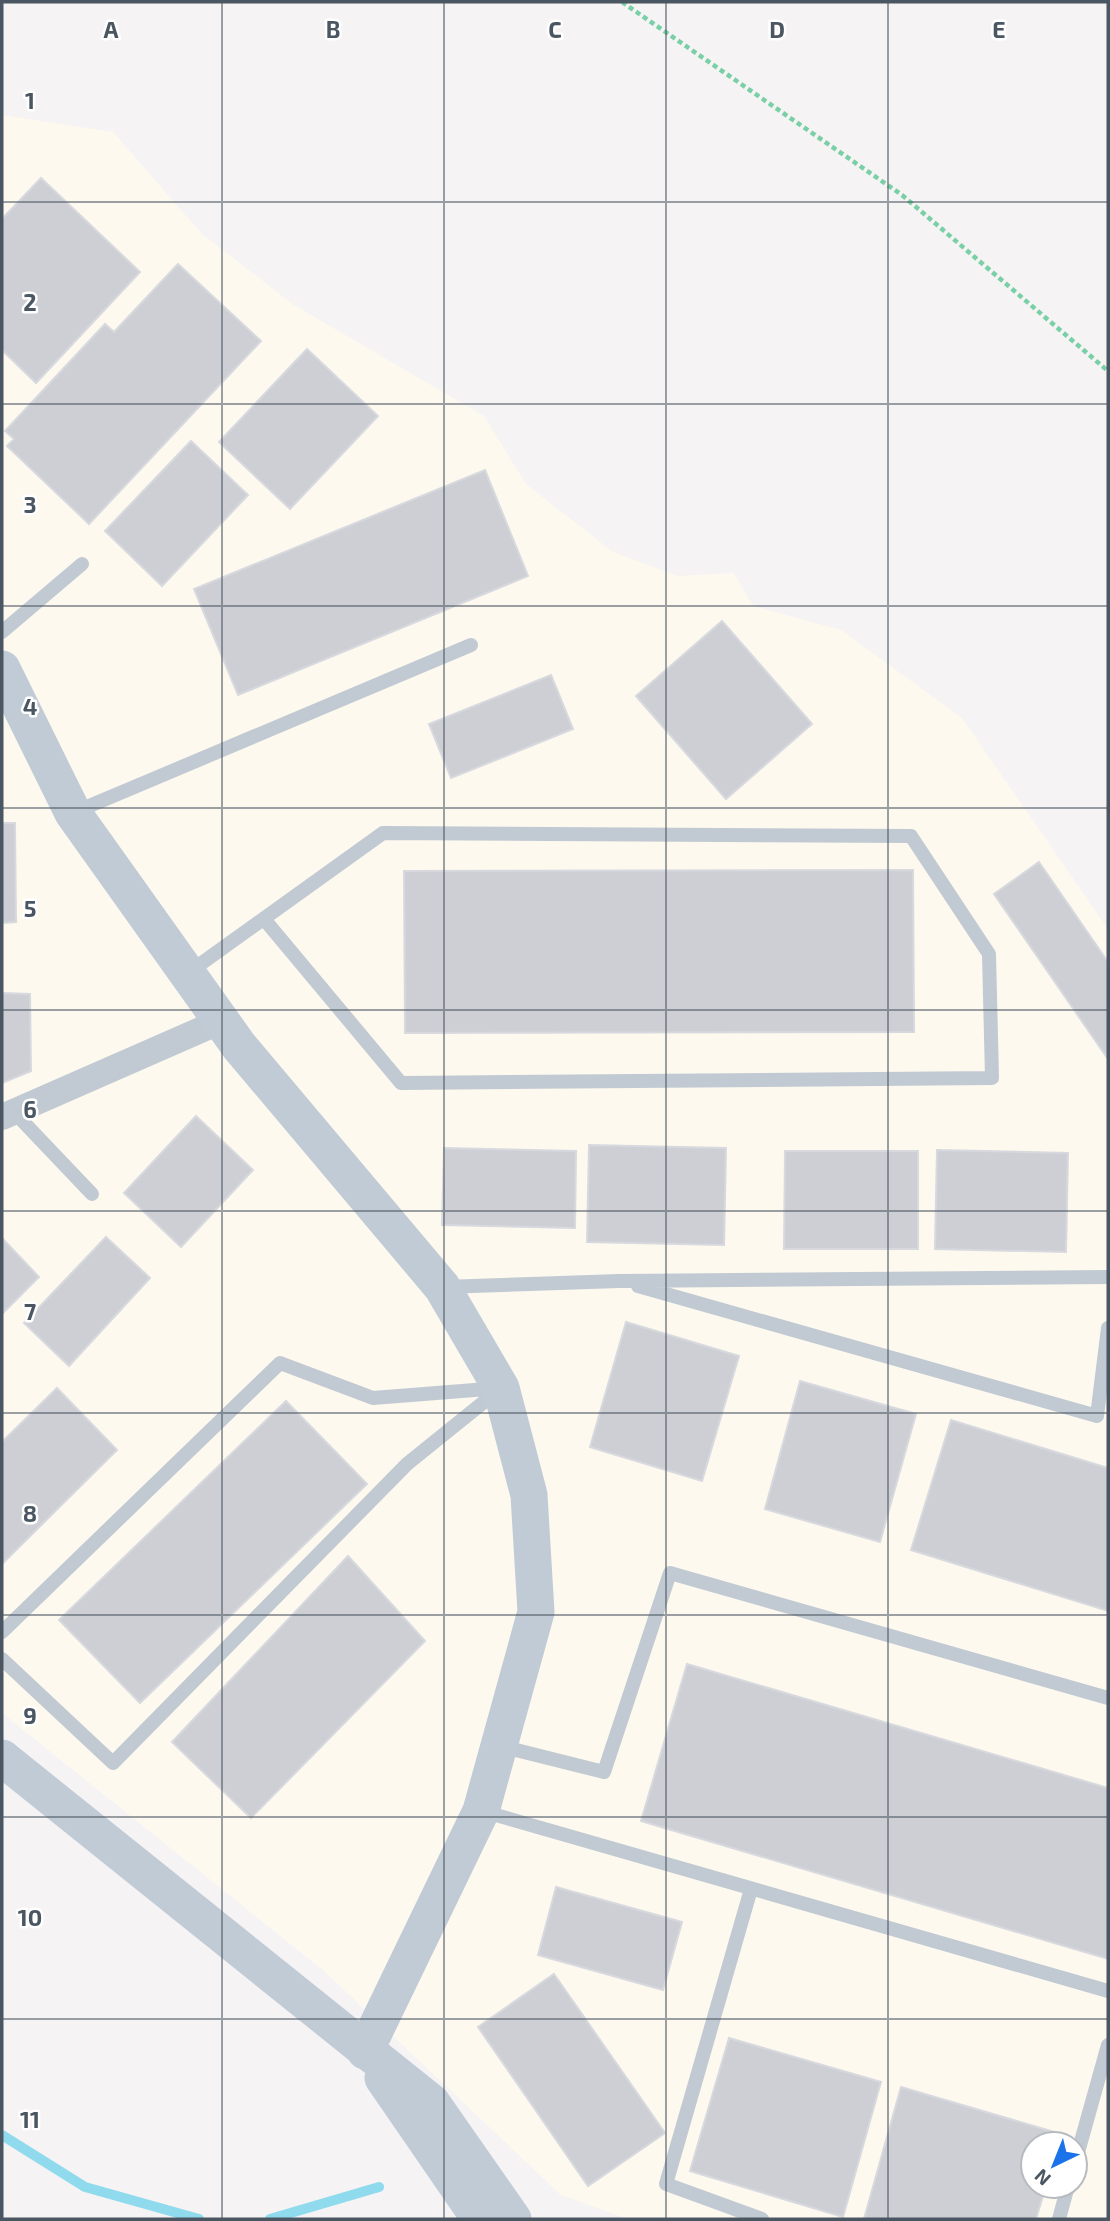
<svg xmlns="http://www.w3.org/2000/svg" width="1110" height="2221" viewBox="0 0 1110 2221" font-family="'Exo 2',sans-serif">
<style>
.commercial{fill:#fdf9ef;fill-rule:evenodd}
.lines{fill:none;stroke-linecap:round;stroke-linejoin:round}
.stream{stroke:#90daee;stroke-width:10}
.building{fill:#cdcfd5;stroke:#d7d9de;stroke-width:2}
.path{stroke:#7ad0a6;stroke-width:4.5;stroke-dasharray:5 3.5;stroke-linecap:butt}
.lane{stroke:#c1cad2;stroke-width:14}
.street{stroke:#c1cad2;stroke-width:26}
.secondary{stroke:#c1cbd6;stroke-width:37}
.grid{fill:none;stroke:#4a5661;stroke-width:2;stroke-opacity:0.55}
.grid-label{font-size:23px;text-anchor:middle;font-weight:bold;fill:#4a5661;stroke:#fff;stroke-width:5;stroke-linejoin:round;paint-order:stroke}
</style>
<rect width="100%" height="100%" fill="#f5f3f3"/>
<!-- commercial -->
<path class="commercial" d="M2,115l111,17 89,102 92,71 190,111 42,68 87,68 65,24 56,-3 19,33 88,24 121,88 146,211v1290h-480l-67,-24 -237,-224 -322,-258zM1033,2144h42v42h-42z"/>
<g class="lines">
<!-- stream -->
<path class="stream" d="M2,2135l83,52 114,32
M270,2219l109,-32"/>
</g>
<!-- building -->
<path class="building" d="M41,178l99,94 -104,111 -34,-33v-131z
M178,264l83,77 -172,183 -82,-78 7,-7 -9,-8 100,-107 9,8z
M307,349l71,67 -88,93 -71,-67z
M191,441l57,54 -86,91 -57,-55z
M485,470l43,106 -290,119 -44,-106z
M722,621l90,103 -86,75 -90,-103z
M551,675l22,54 -122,49 -22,-54z
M2,823h13l1,99 -14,1z
M1039,862l69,100v97l-114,-165z
M913,870l1,162 -509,1 -1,-162z
M2,993l28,1 1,77 -29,12z
M196,1116l57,54 -72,77 -57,-54z
M589,1145l137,3 -2,97 -137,-3z
M444,1148l132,3 -1,77 -133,-3z
M937,1150l131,3 -2,99 -131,-3z
M785,1151h133v98h-134z
M106,1237l44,41 -81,88 -45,-43z
M2,1238l37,39 -37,37z
M626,1322l113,34 -37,125 -112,-34z
M800,1381l116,33 -36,128 -115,-33z
M57,1388l60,62 -115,114v-122z
M286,1401l81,83 -227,219 -81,-83z
M951,1420l157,48v143l-197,-61z
M348,1556l77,85 -174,177 -79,-76z
M687,1664l421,124v171l-467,-138z
M556,1887l126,35 -19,68 -125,-35z
M554,1974l111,159 -77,53 -110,-159z
M729,2038l152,44 -38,135 -153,-46z
M901,2087l160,47 -3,10h-25v42h13l-10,33h-172z"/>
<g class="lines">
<!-- path -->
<path class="path" d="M622,2l280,193 206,176"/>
<!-- lane -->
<path class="lane" d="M2,632l80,-68
M75,812l396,-167
M188,973l195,-140 528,3 78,118 3,124 -591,5 -137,-164
M13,1111l79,83
M638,1286l459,130 11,-88
M443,1287l176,-6 489,-4
M2,1632l278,-269 93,35 127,-10
M2,1659l111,104 294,-299 93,-75
M500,1746l104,26 66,-199 438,125
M482,1811l626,180
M751,1889l-85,295 96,35
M1075,2163l33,-118
M1059,2219l9,-33"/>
<!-- street -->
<path class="street" d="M2,1117l219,-96"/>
<!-- secondary -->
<path class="secondary" d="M2,669l71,144 166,233 203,241 59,101 28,107 7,117 -55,199 -116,240
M2,1758l430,345 81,116
M383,2078l97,141"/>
</g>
<!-- grid -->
<path class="grid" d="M222,2v2217M444,2v2217M666,2v2217M888,2v2217M2,202h1106M2,404h1106M2,606h1106M2,808h1106M2,1010h1106M2,1211h1106M2,1413h1106M2,1615h1106M2,1817h1106M2,2019h1106"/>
<g class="grid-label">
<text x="111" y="38">A</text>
<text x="333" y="38">B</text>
<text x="555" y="38">C</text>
<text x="777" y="38">D</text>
<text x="999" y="38">E</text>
<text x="30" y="109">1</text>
<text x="30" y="311">2</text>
<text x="30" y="513">3</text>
<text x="30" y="715">4</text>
<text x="30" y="917">5</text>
<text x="30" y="1118">6</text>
<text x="30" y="1320">7</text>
<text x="30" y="1522">8</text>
<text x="30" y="1724">9</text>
<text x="30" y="1926">10</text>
<text x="30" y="2128">11</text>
</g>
<!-- border -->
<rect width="1110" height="2221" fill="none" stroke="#4a5661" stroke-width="7"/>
<!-- north arrow -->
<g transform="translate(1054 2165) rotate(223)"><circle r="33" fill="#ffffff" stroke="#b7bbc0" stroke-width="2"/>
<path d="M0-5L12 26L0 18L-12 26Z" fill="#1a73e8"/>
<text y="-10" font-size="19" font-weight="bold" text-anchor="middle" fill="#4a5661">N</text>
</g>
</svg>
